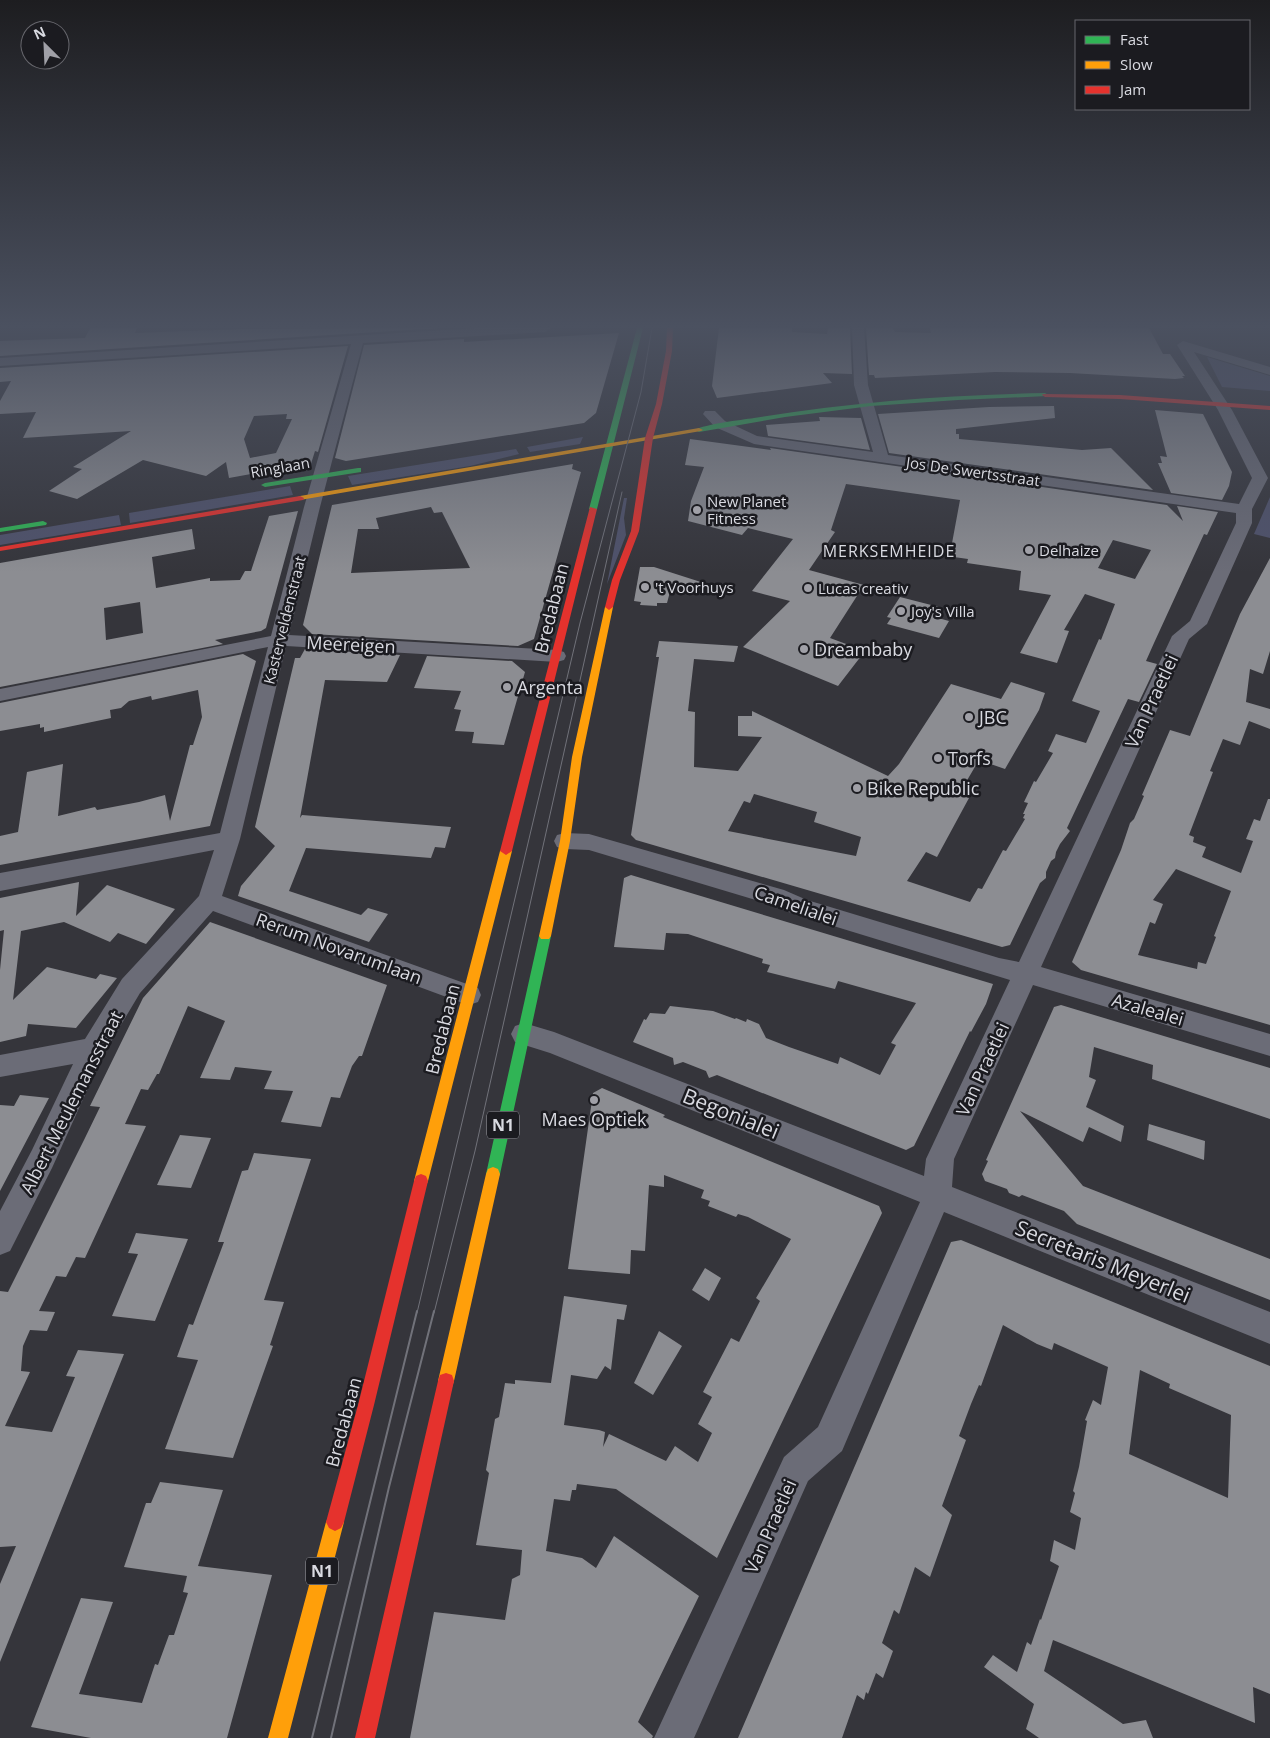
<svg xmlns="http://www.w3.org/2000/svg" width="1270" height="1738" viewBox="0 0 1270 1738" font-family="'Open Sans',sans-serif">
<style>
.green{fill:#4f526b}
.building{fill:#8c8d92;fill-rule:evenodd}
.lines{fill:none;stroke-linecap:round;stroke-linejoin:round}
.street{fill:#6b6c77;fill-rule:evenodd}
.fast{fill:#30b455;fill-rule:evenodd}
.slow{fill:#ff9f0a;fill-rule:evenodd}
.jam{fill:#e5322d;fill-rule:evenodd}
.tram-far1{stroke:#71727a;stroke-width:1}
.tram{stroke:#71727a;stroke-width:2}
.poi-dot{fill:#a0a0a7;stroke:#1b1b20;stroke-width:2}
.labels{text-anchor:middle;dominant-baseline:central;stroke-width:5;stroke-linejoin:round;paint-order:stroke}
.far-street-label{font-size:15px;fill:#d9dae1;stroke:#1b1b20}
.far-poi-label{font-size:15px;fill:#d9dae1;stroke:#1b1b20;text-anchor:start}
.far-quarter-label{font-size:16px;letter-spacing:1px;fill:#d9dae1;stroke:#1b1b20}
.shield{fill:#1b1b20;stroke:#a0a1a7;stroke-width:1}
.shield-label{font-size:16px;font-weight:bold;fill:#d9dae1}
.street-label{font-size:18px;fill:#d9dae1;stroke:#1b1b20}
.poi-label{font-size:18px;fill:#d9dae1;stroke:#1b1b20;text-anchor:start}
.near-street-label{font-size:21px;fill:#d9dae1;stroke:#1b1b20}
</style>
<rect width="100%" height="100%" fill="#35353b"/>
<!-- green -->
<path class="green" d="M1207,357l63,19v15l-48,-4z
M583,437l-3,7 -50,8 -3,-5z
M516,449l3,5 -49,12 -118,19 -4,-9z
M290,486l3,9 -163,28 -1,-10z
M1270,497v41l-16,-4z
M624,498h3l-3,20 2,17 -19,49z
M119,515l2,10 -121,20v-10z"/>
<!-- building -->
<path class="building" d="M90,328h47l-2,5 108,-4 197,-1 -440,28v-15l85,-3z
M719,328h73v4l35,2 1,-6h22l2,46 -29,-1 9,10 -115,15 -5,-12z
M866,328h27l2,4 36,1 -1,-5h219l14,26h7l15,22h-3l2,2 -9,1 -105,-6 -75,-1 -120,6 -1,-3h-5z
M619,333l-23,80 -12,10 -238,38 -11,-3 29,-113 100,-6v3z
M348,346l-30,106 -3,-1 -5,16 -59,10v-3l-22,4 -3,-16 -20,14 -63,-16 -66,39 -28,-8 33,-22 -9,-2 58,-36 -108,7 13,-26 -36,2v-13l11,-20 -11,1v-14zM287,414l-1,5h6l-16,34 -26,5 -6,-19 10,-23z
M1054,406l1,12 -99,11v5h3v5l123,11 29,-2 42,42 -264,-37 -11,-39 111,-7z
M1155,410l48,4 29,58 -3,14 -7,14 -51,-7 -13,-30h4l-2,-7 7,1z
M819,417l42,1 9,32 -102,-14 -2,-11 54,-4z
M690,439l81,11 -1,-2 397,57 16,16 -6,-15 41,6 -11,23 -3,-1 -50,109 -8,18 11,3 -18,38 -11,-3 -61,129 3,3 -10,13 -4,8 -1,6 -4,3 -5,11v6l-6,5 -30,62 -8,2 -366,-107 -5,-5 28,-178h-3l3,-16 79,5 -4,16 -40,-3 -6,52 7,1 -1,55 44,4 24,-34 -24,-1v-20h14v-5l136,65 11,-12 52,-80 50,15 10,-17 34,11 -6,17 -34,59 -26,-9 -20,34 10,4 -32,59 -11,-5 -19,29 63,21 8,-14 4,1 21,-39 3,1 19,-32 -2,-1 2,-4h-2l5,-11 -4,-1 10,-21 2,1 17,-29 -5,-2 8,-17 30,9 14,-32 -28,-10 27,-62 2,1 14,-36 -30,-10 -21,36 5,1 -12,32 -37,-10 31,-58 -32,-5 2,-19 -54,-8 1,-4 -14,-2v-3h-4l10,-54 -114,-16 -15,46 4,2 -26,38 55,15 -34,53 35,13 -27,35 -95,-39 47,-46 -38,-10 41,-52 -45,-11 -6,7 -54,-14 3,-20 13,-34 -19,-2zM1113,540l38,10 -16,29 -37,-11zM754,794l63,18 -3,10 47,15 -5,19 -128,-25 16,-30 6,2z
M573,464l-1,5 9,3 -47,167 -16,7 -206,-12 -9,-9 29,-120zM431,507l3,6 8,-1 28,56 -119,5 7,-44h21l-3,-11z
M298,511l-32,117 -5,3 -46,9 8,4 -223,43v-124l192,-34 3,20 -43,8 4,31 54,-10v3l30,-1 5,-9h6l18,-55zM140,602l3,31 -37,7 -2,-32z
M1270,558v93l-7,23 -13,-5 -4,33 24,7v20l-21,-8 -9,24 -17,-6 -13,32 3,1 -24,63 5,2 -1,5 13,5 -4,10 39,16 12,-32 -7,-2 8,-20 6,2 8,-22h2v226l-189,-55 -9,-8 49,-112 9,-27 4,-4 10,-23 -2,-1 28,-65 20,6 50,-122zM1176,869l55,22 -17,45 2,1 -10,27 -8,-2 -1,7 -59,-14 12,-33 5,2 8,-20 -10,-4z
M640,567h14l53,17 -1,6 -35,-2 -4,15h-10v3l-17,-1 1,-3 -7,-1z
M900,597l39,10 -1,2 4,1 -4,8 11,3 -10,17 -52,-14 4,-6 -4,-1z
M305,649l95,6 -13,27 -62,-2 -25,138 2,-3 149,12 -6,21 -10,-1 -4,11 -125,-10 -17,43 72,24 7,-7 20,6 -19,28 -131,-46 3,-10 34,-40 -20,-19 40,-169h5z
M243,654l13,7 -46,165 -210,39v-29l18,-4 9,-60 36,-8 -5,52 37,-9 2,3 42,-8 26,-7 5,26 20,-76h3l9,-28 -4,-27 -46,10 -1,-4 -22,5 -8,7 -11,2 1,8 -67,14v-5l-4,1v-4l-40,7v-28z
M427,656l85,5 13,11 -21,73 -32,-2 2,-11 -19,-1 6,-21 -7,-1 7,-18 -47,-3z
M631,875l362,109 -7,20 -15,28 -1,-1 -56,115 -8,4 -189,-75 -8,3 -3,-7 -23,-9 -9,3 -1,-7 -40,-16 11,-23 2,1 4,-7 15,1 5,-8 43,5 22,8 1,-1 10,4 1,-3 12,5 7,14 23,9 49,17 2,-7 40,18 16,-30 -5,-2 25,-40 -78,-22 -3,8 -68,-17 3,-7 -8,-2 1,-4 -75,-25 -22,-1 -2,17 -50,-3 10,-69z
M79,882l-3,34 31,-31 68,24 -29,35 -28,-11 -8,9 -46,-20 -43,9 -8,69 34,-33 49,12 4,-5 17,4 -41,50 -48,-4 -2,12 -26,6v-72l4,-40 -4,1v-33z
M210,922l177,63 -25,71h-3l-7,10 -12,32 -9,-1 -10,30 -40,-5 12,-31 -29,-2 8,-18 -37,-4 -5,13 -30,-2 25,-57 -37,-15 -29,68h-2l-9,16 -7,-1 -16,35 21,2 -61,132 -9,-1 -10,20 -10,-1 -17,35 16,1 -8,19 -17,-1 -7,16 -2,25 9,1 -25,54 47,6 23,-55 -9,-1 12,-26 46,4 -124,308v-78l16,-38 -16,1v-256l8,1 76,-152 16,-33 -10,-1 53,-108z
M1061,1005l209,63v51l-118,-40 1,-14 -59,-18 -5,30 7,3 -10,27 38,19 -3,16 -32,-15 -6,15 -63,-31 63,75 187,73v41l-193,-76 -13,-13 -42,-16 -3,2 -10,-4 -2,-4 -22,-8 -3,-7 6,-13 -2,-1 68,-153z
M602,1088l63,27 -2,2 216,89 3,7 -165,345 -101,-69 -39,-5 -1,6h-4l-2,11 -16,-2 -8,52 36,7 14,10 18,-32 85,60 -61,126 15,14 -1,2h-242l24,-126 71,8 7,-41 8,-4 2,-25 -46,-5 13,-72 -3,-3 9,-51 4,-2 6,-34 10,1v-4l36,3 13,-87 63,9 -3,15 -7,-1 -6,51 -6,-4 -8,13 -26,-4 -7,50 35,5 6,2 -2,15 6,-13 57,27 9,-15 23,16 14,-29 -14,-9 14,-27 -9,-5 28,-54 8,4 21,-41 -4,-3 35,-59 -43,-22 -10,-3 -2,3 -28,-11 2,-5 -9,-3 3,-8 -40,-15v12l-15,-2 -4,66 -14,-1 -1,24 -62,-5 25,-176z
M20,1095l29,3 -49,93v-86l14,1z
M1149,1124l56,17 -1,19 -57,-20z
M180,1135l31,3 -20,50 -34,-3z
M254,1153l57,6 -47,141 20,2 -14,43 3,1 -40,112 -68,-9 33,-89 -21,-3 12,-33 4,1 31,-83h-6l24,-71 6,-1z
M136,1233l52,6 -33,82 -43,-5 26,-62 -10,-1z
M961,1240l309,126v328l-17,-7 2,36 -202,-83 -9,31 79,53 23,-4 7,18h-114l-13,-9 8,-25 -50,-37 9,-12 24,17 10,-30 4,3 9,-26 1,1 18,-54 -9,-5 4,-21 21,10 6,-32 -11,-6 5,-19 -2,-2 6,-24 8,-46 -2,-1 8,-20 8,5 7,-38 -54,-24 -2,7 -15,-6 -34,-19 -22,61 -2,-1 -8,19 -12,32 7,4 -24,66 10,9 -22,62 -15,-10 -16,47 -5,-4 -12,33 11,8 -10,27 -7,-5 -8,21 -2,-2 -2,8 -7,-5 -15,43h-104l213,-496zM1140,1370l30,14 -1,4 62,27 -3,83 -99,-44z
M705,1268l16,10 -12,23 -17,-11z
M659,1331l23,15 -29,49 -19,-12z
M160,1482l63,8 -25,76 74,9 -45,163h-136l-60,-11 50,-129 32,4 -34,92 63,9 13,-39 3,1 11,-30h5l14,-42 -5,-1 4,-16 -63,-9 22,-64h5z"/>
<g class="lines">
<!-- street -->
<path class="street" d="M478,328h73l-6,4 -182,11 -43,164 -31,128 268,15 7,2 2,4 -2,4 -7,2 -271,-16 -46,193 -18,57 256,92 3,7 -3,7 -9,3 -9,-3 -247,-91 -73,82 -37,62 -51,113 -42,83 -10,4v-44l32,-61 41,-86 -73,13v-22l85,-16 37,-60 77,-83 15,-46 -214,41v-18l220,-40 48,-186 -268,54v-12l271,-53 33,-129 47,-163 -351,22v-8z
M852,328h12l4,57 20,70 351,49 13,-26 -34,-68 -41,-65 6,-4 87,26v8l-76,-23 38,58 36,68 -16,31v14l-45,101 -18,15 -148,328 229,67v22l-237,-71 -79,174 -2,28 318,125v32l-326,-132 -102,239 -34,30 -114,257h-40l130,-281 34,-30 102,-225 -370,-149 -35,-11 -4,-8 4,-8 9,-3 30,9 370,144 2,-17 84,-179 -219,-67 -15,-7 -187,-56 -24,-1 -8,-2 -3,-6 3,-6 8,-2 24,1 195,56 23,10 192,58 20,4 153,-326 18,-15 46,-98v-10l-482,-69 -39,-17 -12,-13 2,-3h10l10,10 32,15 116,16 -19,-67z"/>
<!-- fast -->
<path class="fast" d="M637,328h6l-46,181 -4,2 -4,-2z
M1045,393l3,2 -1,1 -89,4 -87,6 -86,11 -86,15 -4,-2c10,-6 46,-10 59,-12 97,-16 193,-23 291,-25z
M358,468h3v4l-96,15 -4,-2 4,-2z
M43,521l4,2 -1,2 -46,7v-4z
M545,931l4,2 2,3 -51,238 -2,5 -5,2 -5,-2 -2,-5 53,-238 2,-3z"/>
<!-- slow -->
<path class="slow" d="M699,428l4,2 -2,1 -401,69 -4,-2 4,-2z
M609,604l4,3 -31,150 -12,84 -19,95 -2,3h-8l-2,-3 21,-95 12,-84 33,-150z
M506,847l6,4 -84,330 -2,5 -5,2 -5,-2 -2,-5 86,-330z
M493,1167l5,2 2,5 -46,207 -2,6 -6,2 -6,-2 -2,-6 48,-207 2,-5z
M335,1513l6,3 3,6 -56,216h-20l58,-216 3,-6z"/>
<!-- jam -->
<path class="jam" d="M667,328h6l-1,23 -10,53 -9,34 -14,93 -19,49 -7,27 -4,3 -4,-3 7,-27 19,-49 14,-93 11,-34 10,-53z
M1043,394l77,1 150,11v4l-150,-11 -75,-2 -3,-2z
M300,496l4,2 -1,2 -303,51v-4z
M590,507l7,2 -85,342 -6,4 -6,-4z
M421,1174l5,2 2,5 -54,224 -30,117 -3,6 -6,3 -6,-3 -3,-6 32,-117 56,-224 2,-5z
M446,1373l6,2 2,6 -79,357h-20l83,-357 2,-6z"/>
<!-- tram-far1 -->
<path class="tram-far1" d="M417,1313l163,-690 61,-231 11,-64
M434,1313l41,-162 147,-659"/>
<!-- tram -->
<path class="tram" d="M312,1738l105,-427
M331,1738l58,-251 45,-176"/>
</g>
<!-- sky -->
<linearGradient id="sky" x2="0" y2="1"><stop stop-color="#1d1d20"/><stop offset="0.57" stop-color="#4b5160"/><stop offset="1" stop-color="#4b5160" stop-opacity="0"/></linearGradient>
<rect width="1270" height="572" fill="url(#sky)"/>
<!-- markers -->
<g class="poi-dot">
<circle cx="697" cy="510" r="5"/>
<circle cx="1029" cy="550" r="5"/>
<circle cx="645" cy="587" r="5"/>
<circle cx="808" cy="588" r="5"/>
<circle cx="901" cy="611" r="5"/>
<circle cx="804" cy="649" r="5"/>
<circle cx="507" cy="687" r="5"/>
<circle cx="969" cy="717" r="5"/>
<circle cx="938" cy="758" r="5"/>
<circle cx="857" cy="788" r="5"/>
<circle cx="594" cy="1100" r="5"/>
</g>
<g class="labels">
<!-- far-street labels -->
<g class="far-street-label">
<text transform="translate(280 467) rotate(-10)">Ringlaan</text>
<text transform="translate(973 471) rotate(8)">Jos De Swertsstraat</text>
<text transform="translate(284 620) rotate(-76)">Kasterveldenstraat</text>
</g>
<!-- far-poi labels -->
<g class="far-poi-label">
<text x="707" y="501">New Planet<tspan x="707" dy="17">Fitness</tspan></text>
<text x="1039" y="550">Delhaize</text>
<text x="655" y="587">'t Voorhuys</text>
<text x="818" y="588">Lucas creativ</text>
<text x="911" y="611">Joy's Villa</text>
</g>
<!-- far-quarter labels -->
<g class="far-quarter-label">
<text x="889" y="551">MERKSEMHEIDE</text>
</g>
<!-- shield labels -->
<g class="shield">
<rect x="487" y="1111.5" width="32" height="27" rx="4"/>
<rect x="306" y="1557.5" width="32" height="27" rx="4"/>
</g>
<g class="shield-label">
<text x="503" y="1125">N1</text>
<text x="322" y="1571">N1</text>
</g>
<!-- street labels -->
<g class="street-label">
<text transform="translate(551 608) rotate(-76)">Bredabaan</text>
<text transform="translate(351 644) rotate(3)">Meereigen</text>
<text transform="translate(1151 701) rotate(-65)">Van Praetlei</text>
<text transform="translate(796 905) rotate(19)">Camelialei</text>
<text transform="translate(339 948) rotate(20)">Rerum Novarumlaan</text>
<text transform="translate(1148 1009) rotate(16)">Azalealei</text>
<text transform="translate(442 1029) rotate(-76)">Bredabaan</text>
<text transform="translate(982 1069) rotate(-65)">Van Praetlei</text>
<text transform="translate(71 1102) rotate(-63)">Albert Meulemansstraat</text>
<text transform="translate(343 1422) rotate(-75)">Bredabaan</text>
<text transform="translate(770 1526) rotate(-66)">Van Praetlei</text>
</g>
<!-- poi labels -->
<g class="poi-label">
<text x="814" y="649">Dreambaby</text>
<text x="517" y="687">Argenta</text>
<text x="979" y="717">JBC</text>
<text x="948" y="758">Torfs</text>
<text x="867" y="788">Bike Republic</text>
<text x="594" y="1119" text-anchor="middle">Maes Optiek</text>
</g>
<!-- near-street labels -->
<g class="near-street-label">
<text transform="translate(731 1113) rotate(22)">Begonialei</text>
<text transform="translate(1103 1261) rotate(22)">Secretaris Meyerlei</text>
</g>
</g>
<!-- legend -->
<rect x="1075" y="20" width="175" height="90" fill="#1b1b20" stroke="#67676d"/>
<rect x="1085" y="36" width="25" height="8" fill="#30b455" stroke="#67676d"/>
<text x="1120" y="45" font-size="15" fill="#d9dae1">Fast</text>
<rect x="1085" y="61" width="25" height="8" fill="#ff9f0a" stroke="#67676d"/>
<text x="1120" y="70" font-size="15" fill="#d9dae1">Slow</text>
<rect x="1085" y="86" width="25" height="8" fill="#e5322d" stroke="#67676d"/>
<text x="1120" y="95" font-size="15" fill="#d9dae1">Jam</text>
<!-- north arrow -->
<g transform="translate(45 45) rotate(336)"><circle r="24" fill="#1b1b20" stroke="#67676d"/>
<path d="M0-4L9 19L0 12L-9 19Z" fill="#a0a0a7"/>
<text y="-8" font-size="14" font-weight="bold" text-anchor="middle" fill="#d9dae1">N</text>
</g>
</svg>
